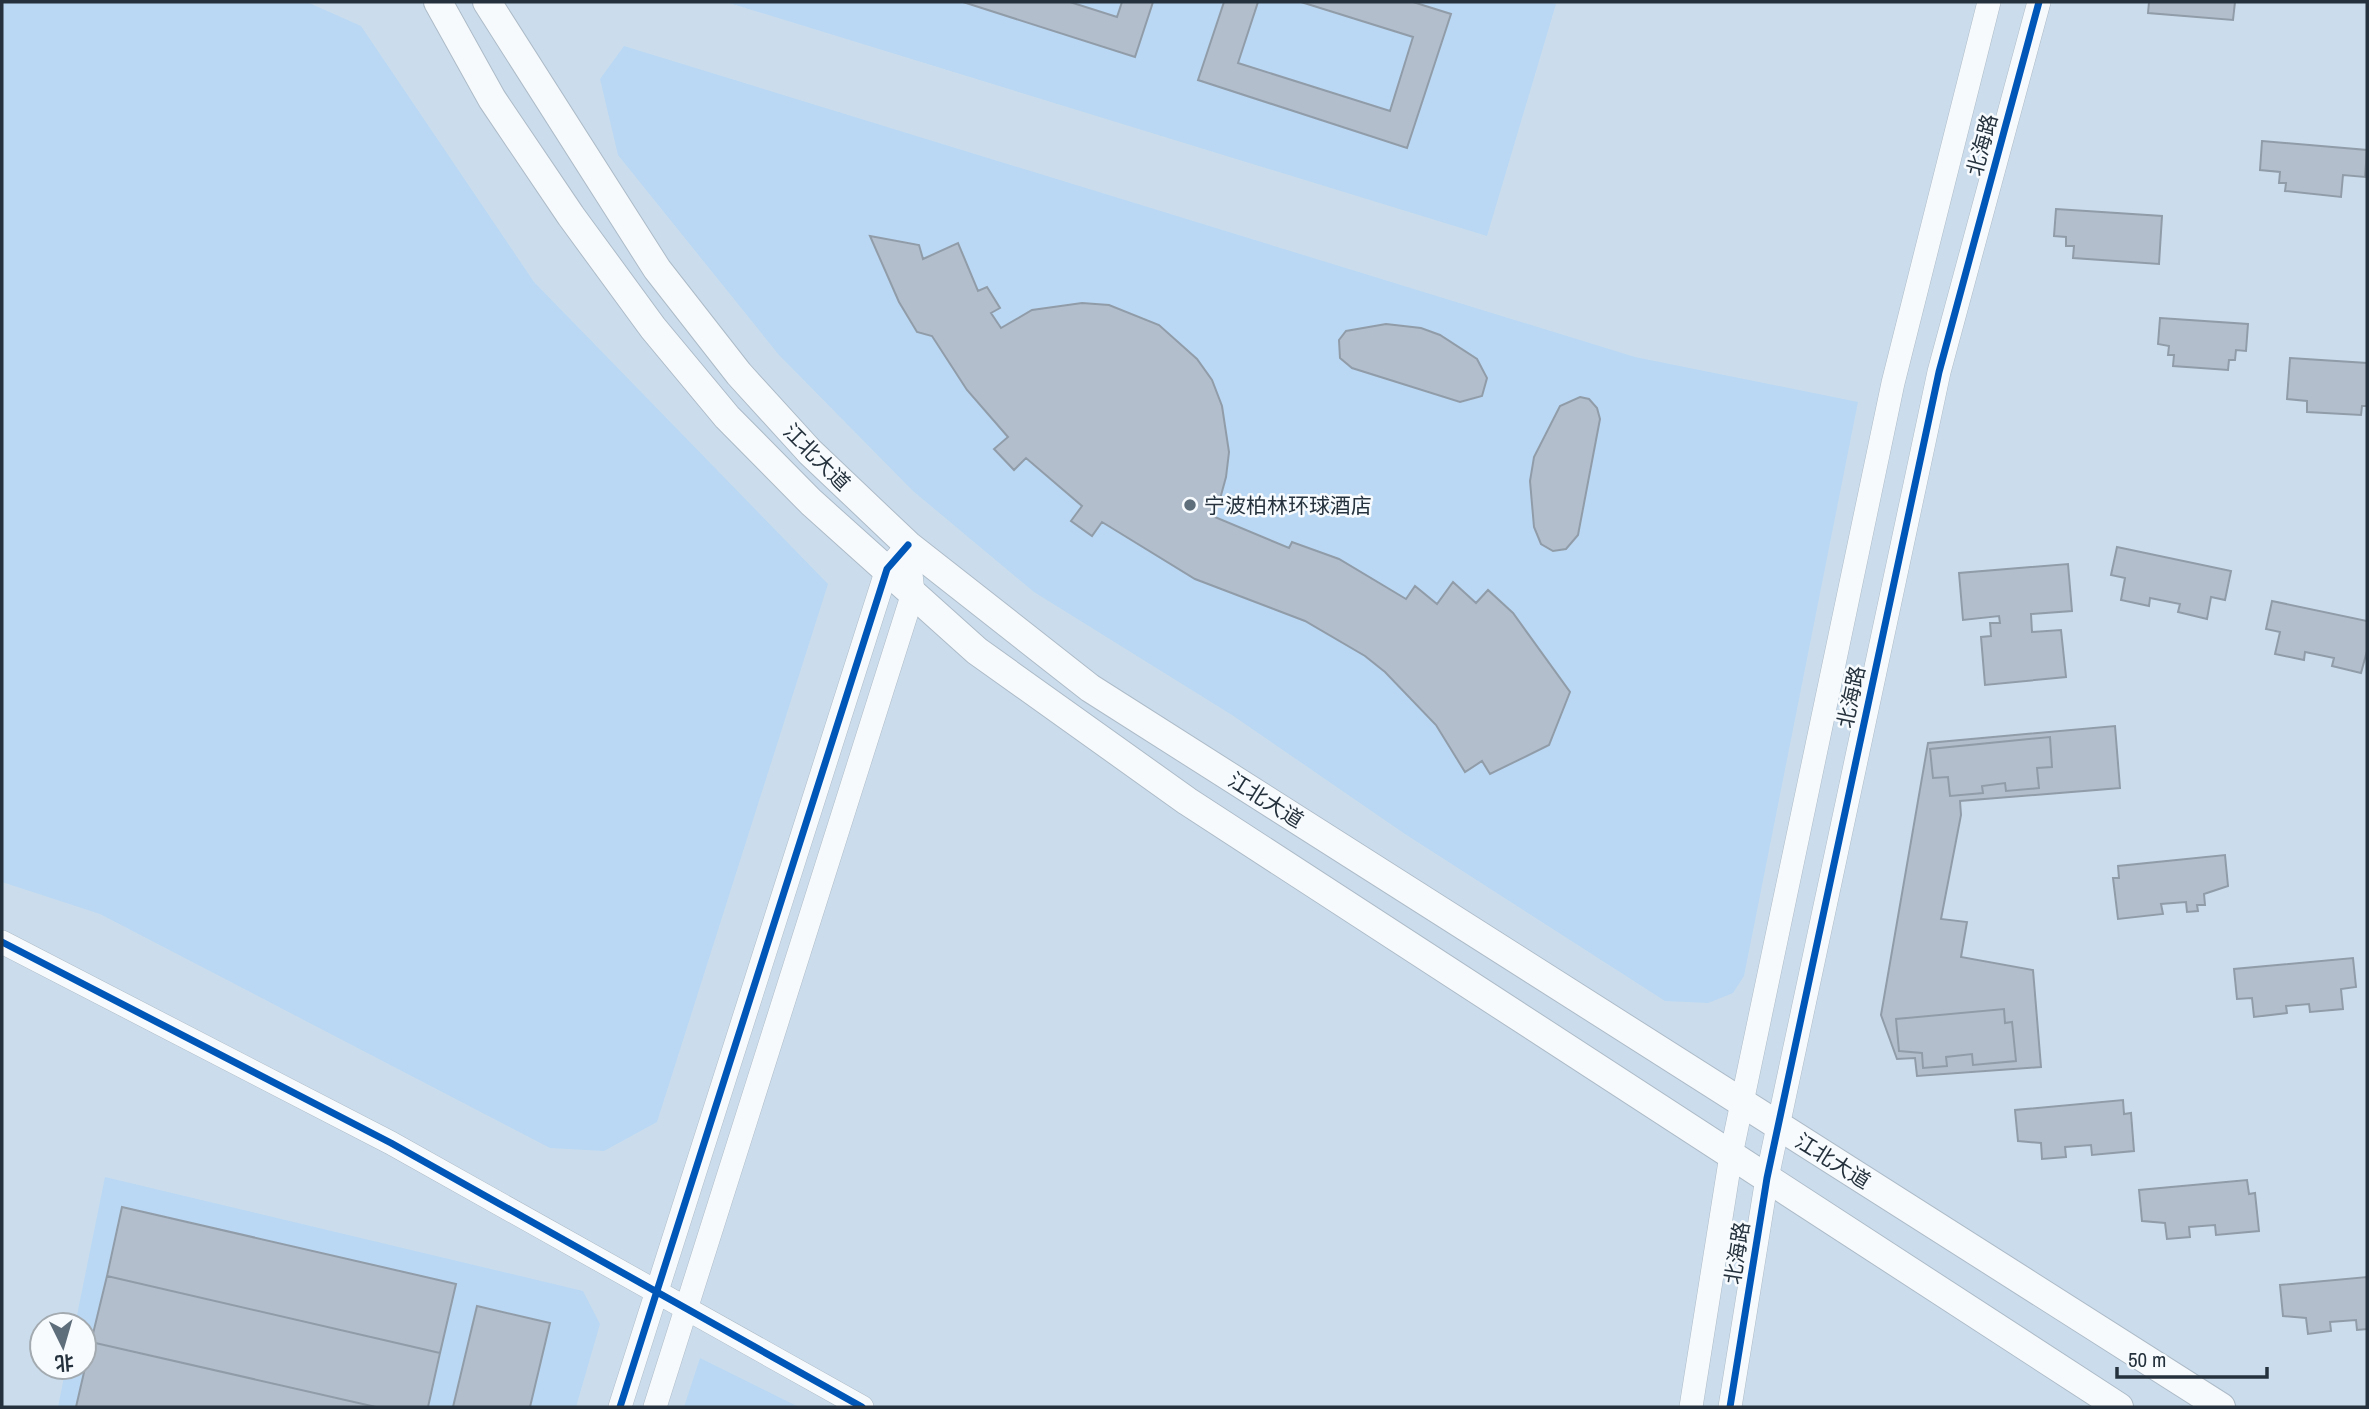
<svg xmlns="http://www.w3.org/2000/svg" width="2369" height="1409" viewBox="0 0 2369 1409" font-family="'Archivo Narrow','Noto Sans SC',sans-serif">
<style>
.built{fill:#bad8f3}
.building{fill:#b3becc;stroke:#919ca9;stroke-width:2}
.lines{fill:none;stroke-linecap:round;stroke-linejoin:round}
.tertiary-casing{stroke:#adbbc8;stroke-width:24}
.primary-casing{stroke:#adbbc8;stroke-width:30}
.tertiary{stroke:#f7fafc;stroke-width:23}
.primary{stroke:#f7fafc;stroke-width:28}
.cycleway-casing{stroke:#f7fbfe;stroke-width:11}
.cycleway{stroke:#0057b8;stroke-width:7}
.poi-dot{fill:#5f6e7b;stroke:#f7fbfe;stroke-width:2.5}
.labels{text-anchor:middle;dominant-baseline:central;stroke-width:5;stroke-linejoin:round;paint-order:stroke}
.street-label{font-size:21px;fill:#25323d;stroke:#f7fbfe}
.poi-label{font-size:21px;fill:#25323d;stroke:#f7fbfe;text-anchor:start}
</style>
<rect width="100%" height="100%" fill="#cbdded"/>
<!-- built -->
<path class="built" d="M2,2h305l54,24 173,256 294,302 -171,538 -53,29 -54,-3 -450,-234 -98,-32z
M726,2h822l8,2 -69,232z
M624,46l1011,311 223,45 -114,574 -11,17 -25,10 -43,-2 -260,-167 -173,-119 -198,-123 -121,-101 -134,-136 -161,-200 -18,-76z
M105,1177l478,114 17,33 -24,83h-518l8,-40h18v-42h-9z
M700,1358l99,49h-115z"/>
<!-- building -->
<path class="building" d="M963,2h107l47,15 5,-15h31l-18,55z
M1224,2h34l-20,61 152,48 23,-74 -112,-35h112l38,12 -44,134 -209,-68z
M2141,2h94l-2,18 -85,-7 1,-11z
M2262,141l105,9 -2,27 -22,-2 -2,22 -56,-6 1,-8h-7l1,-11 -20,-2z
M2056,209l106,7 -3,48 -86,-6 1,-12h-8v-9l-12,-1z
M870,236l49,9 4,14 35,-16 20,48 9,-4 13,21 -9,5 10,15 31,-18 50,-7 27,2 50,20 38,34 15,21 10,26 7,46 -3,25 -6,22 -10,16 79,33 3,-6 47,17 67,40 9,-13 22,18 16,-22 23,21 12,-13 25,23 57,79 -21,53 -59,29 -8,-13 -17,11 -29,-47 -51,-53 -20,-16 -60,-35 -110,-42 -93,-57 -10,14 -21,-15 11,-15 -56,-48 -12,12 -20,-21 14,-12 -41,-47 -35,-54 -15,-4 -18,-30z
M2160,318l88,6 -2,27 -10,-1 -1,10h-6l-1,10 -55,-4 1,-11h-6l1,-9 -11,-2z
M1386,324l35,4 19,7 37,24 10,19 -5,18 -22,6 -108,-34 -12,-10 -1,-18 7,-9z
M2290,358l77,5v43h-5l-1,9 -54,-3v-11l-20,-2z
M1580,397l9,2 8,9 3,11 -22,116 -12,14 -13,2 -12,-7 -7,-17 -4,-46 4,-24 26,-51z
M2117,547l114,24 -6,29 -14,-3 -4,22 -29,-7 2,-8 -30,-6 -1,8 -28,-6 4,-22 -14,-3z
M2068,564l4,47 -41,3 1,18 29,-2 5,47 -81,8 -4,-48 10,-1 -1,-13h10l-1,-7 -36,4 -4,-47z
M2272,601l95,20v30l-6,22 -29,-7 2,-8 -29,-6 -1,8 -29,-6 5,-22 -14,-3z
M2115,726l5,62 -160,13 1,14 -20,104 26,3 -6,35 72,13 8,97 -124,9 -2,-18 -18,1 -16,-44 47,-272z
M2050,737l2,30 -15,1 2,20 -33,3 -1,-8 -23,3 1,7 -33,3 -2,-19 -15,1 -3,-29z
M2225,855l3,31 -24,8 1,11h-8l1,6 -11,1 -1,-10 -25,2 2,10 -45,5 -5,-41h6l-1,-12z
M2353,958l3,29 -15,2 2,20 -33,3 -1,-8 -23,2 1,7 -33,4 -2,-19 -15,1 -3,-30z
M2004,1009l1,14 7,-1 4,39 -43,4 -1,-11 -26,3 1,9 -24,2 -1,-15 -23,-2 -3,-32z
M2123,1100l1,14 7,-1 3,38 -42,4 -1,-10 -26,2 1,10 -24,2 -1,-16 -23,-2 -3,-31z
M2247,1180l2,14 6,-1 4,38 -43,4 -1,-10 -26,2 1,10 -23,2 -2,-16 -23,-2 -3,-31z
M122,1207l334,77 -16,69 -333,-77z
M107,1276l333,77 -12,54h-52l-285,-65z
M2367,1277v52l-10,1 -1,-10 -26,2 1,9 -23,3 -2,-16 -23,-2 -3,-31z
M477,1306l73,17 -20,84h-77z
M91,1342l285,65h-300z"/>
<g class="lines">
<!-- tertiary casing -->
<g class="tertiary-casing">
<path id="tertiary" d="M2,942l389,201 471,264
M620,1407l267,-838 21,-24
M655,1407l258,-814 -5,-48
M1691,1407l40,-252 162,-772 96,-381
M1730,1407l37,-229 172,-806 100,-370"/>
</g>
<!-- primary casing -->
<g class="primary-casing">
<path id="primary" d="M438,2l54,97 79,117 82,112 74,89 84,85 166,149 210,150 932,606
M487,2l170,267 82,105 71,78 98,93 182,143 1131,719"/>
</g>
<!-- tertiary -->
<use href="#tertiary" class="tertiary"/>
<!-- primary -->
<use href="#primary" class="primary"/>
<!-- cycleway casing -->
<g class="cycleway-casing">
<path id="cycleway" d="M2,942l389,201 471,264
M620,1407l267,-838 21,-24
M1730,1407l37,-229 172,-806 100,-370"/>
</g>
<!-- cycleway -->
<use href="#cycleway" class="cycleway"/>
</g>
<!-- markers -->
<circle class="poi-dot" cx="1190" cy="505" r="7"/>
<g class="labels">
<!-- street labels -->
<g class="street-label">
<text transform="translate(1982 145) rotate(-75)">北海路</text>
<text transform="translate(817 457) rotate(45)">江北大道</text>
<text transform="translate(1851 697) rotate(-78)">北海路</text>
<text transform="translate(1266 800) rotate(32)">江北大道</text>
<text transform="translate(1833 1161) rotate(32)">江北大道</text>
<text transform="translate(1737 1253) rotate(-81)">北海路</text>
</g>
<!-- poi labels -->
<g class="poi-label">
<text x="1204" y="505">宁波柏林环球酒店</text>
</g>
</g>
<!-- border -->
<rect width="2369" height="1409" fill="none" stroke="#25323d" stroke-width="7"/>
<!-- north arrow -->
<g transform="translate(63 1346) rotate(175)"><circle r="33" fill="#f7fbfe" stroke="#a3abb1" stroke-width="2"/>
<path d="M0-5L12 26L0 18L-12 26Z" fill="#5f6e7b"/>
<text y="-10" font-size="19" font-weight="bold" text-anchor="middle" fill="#25323d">北</text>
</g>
<!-- scale -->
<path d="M2117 1367v10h150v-10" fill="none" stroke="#25323d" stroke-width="3.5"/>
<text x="2128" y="1367" font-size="21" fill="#25323d" stroke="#f7fbfe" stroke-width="5" paint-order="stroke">50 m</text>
</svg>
